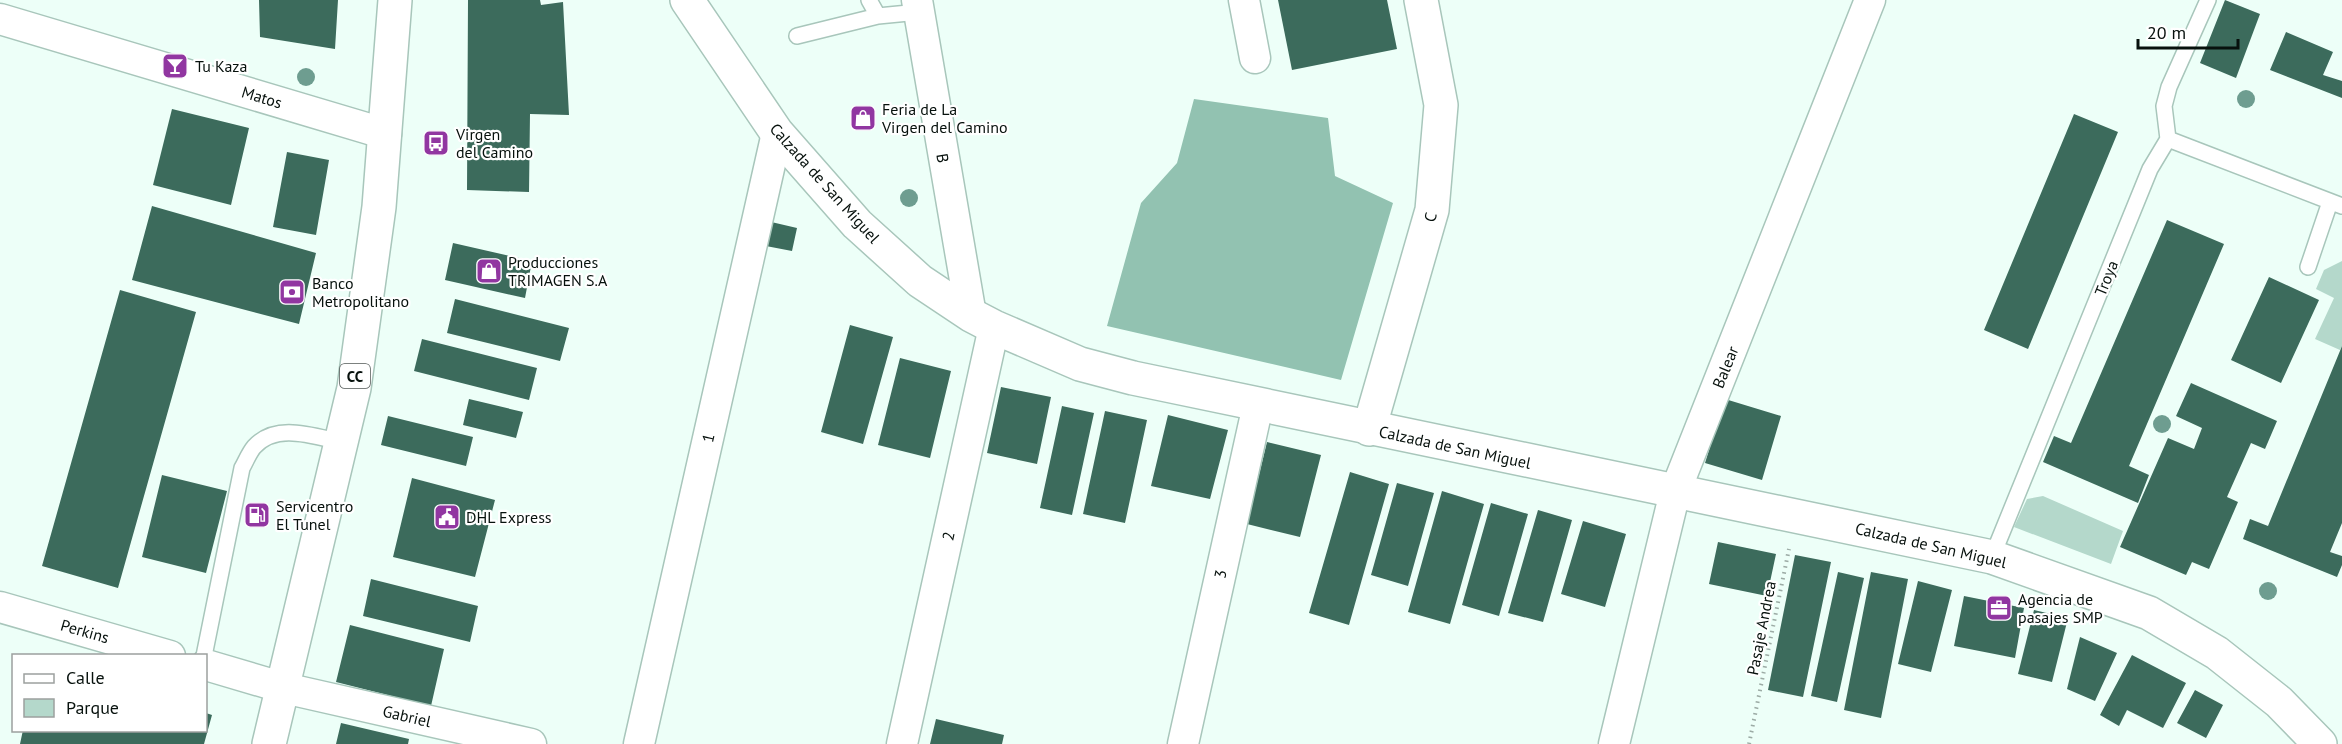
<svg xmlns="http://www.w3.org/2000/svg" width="2342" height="744" viewBox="0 0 2342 744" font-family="'PT Sans',sans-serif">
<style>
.green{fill:#b4d8cb}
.forest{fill:#92c2b1}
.building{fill:#3c6b5c}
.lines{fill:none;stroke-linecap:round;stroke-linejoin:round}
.service-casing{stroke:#a8c6bb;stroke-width:18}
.minor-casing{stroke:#a8c6bb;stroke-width:33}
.tertiary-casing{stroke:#a8c6bb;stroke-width:36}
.secondary-casing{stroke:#a8c6bb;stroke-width:36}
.primary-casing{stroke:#a8c6bb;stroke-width:36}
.path{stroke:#9caba5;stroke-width:4;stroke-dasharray:1.5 4.5;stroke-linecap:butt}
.service{stroke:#fff;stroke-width:15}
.minor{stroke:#fff;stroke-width:30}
.tertiary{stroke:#fff;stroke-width:33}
.secondary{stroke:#fff;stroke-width:33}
.primary{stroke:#fff;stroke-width:33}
.tree{fill:#6e9d90}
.labels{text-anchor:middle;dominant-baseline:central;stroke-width:4.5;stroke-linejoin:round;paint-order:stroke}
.shield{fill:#fff;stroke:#515856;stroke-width:1.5}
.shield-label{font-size:15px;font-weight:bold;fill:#07110d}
.poi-label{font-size:16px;fill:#07110d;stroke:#fff;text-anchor:start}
.street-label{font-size:16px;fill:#07110d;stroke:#fff}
</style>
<rect width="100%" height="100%" fill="#edfff8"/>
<!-- green -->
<path class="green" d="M2342,261v85l-2,4 -25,-11 19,-41 -18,-9 8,-19z
M2043,496l80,35 -12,33 -97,-37 13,-28z"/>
<!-- forest -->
<path class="forest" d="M1194,99l134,19 7,58 58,27 -52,177 -234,-54 34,-123 36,-40z"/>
<!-- building -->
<path class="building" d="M259,0h79l-3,49 -75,-12z
M468,0h72l1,5 22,-3 6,113 -39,-1 -1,78 -62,-2z
M1278,0h109l10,49 -105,21z
M2225,0l35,14 -24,64 -36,-15z
M2286,32l47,20 -10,23 19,6v17l-72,-28z
M172,109l77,19 -18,77 -78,-20z
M2074,114l44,18 -90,217 -44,-19z
M287,152l42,8 -13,75 -43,-8z
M152,206l164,47 -17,71 -167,-44z
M2167,220l57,24 -95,222 20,9 -11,28 -95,-41 11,-26 17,7z
M767,221l30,7 -5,23 -31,-6z
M453,243l79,18 -7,37 -80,-18z
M2269,277l50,23 -38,83 -50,-23z
M120,290l76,22 -78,276 -76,-22z
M455,299l114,29 -9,33 -113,-28z
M850,325l43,12 -30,107 -42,-12z
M422,339l115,29 -8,32 -115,-29z
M2342,346v177l-12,29 12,4v9l-5,12 -94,-38 7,-20 18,7z
M900,358l51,13 -21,87 -52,-13z
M2191,383l86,38 -12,28 -14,-6 -24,54 11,5 -29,67 -17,-7 -6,13 -66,-28 48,-109 26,11 8,-21 -26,-12z
M1001,387l50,10 -14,67 -50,-11z
M469,399l54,13 -7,26 -53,-13z
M1725,399l56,17 -19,64 -57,-17z
M1062,406l32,7 -22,102 -32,-7z
M1105,411l42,9 -22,103 -42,-9z
M1168,415l60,15 -18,69 -59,-13z
M388,416l85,21 -7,29 -85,-21z
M1267,442l54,13 -21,82 -53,-13z
M1350,472l39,12 -40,141 -40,-12z
M162,475l65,16 -21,82 -64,-16z
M412,478l83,22 -20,77 -82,-20z
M1397,483l37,10 -26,93 -37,-11z
M1442,491l42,13 -34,120 -42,-12z
M1491,503l37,11 -29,102 -37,-11z
M1538,510l34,10 -29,102 -35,-9z
M1583,521l43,13 -21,73 -44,-13z
M1718,542l58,12 -9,42 -58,-12z
M1795,555l36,7 -28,135 -35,-7z
M1838,572l26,6 -27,124 -26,-6z
M1871,572l37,7 -27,139 -37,-8z
M371,579l107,27 -8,36 -107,-26z
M1918,581l34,9 -21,82 -33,-8z
M1964,596l60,12 -9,50 -61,-12z
M2034,610l34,8 -16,64 -34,-8z
M350,625l94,24 -13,57 -95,-24z
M2080,637l37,16 -22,48 -28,-12z
M2132,655l54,28 -23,45 -36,-18 -8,16 -19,-11z
M2195,690l28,15 -17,33 -29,-15z
M206,713l6,2 -8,29h-184l3,-14h183z
M936,719l68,16 -2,9h-72z
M341,723l68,16 -1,5h-72z"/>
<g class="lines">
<!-- service casing -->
<g class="service-casing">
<path id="service" d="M869,0l9,16
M797,36l81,-20 41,-4
M2168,139l174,67
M2308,267l22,-65
M1992,557l158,-388 18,-30 -4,-33 5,-19 39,-87
M204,656l38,-188c4,-7 7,-15 12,-21 22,-25 59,-11 87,-5"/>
</g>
<!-- minor casing -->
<g class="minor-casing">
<path id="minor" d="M917,0l54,315
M1244,0l11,58
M0,19l386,115
M0,607l170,49
M206,665l78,23 247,56
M639,744l138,-611
M902,744l92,-417
M1183,744l75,-339
M1614,744l61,-252 195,-492"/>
</g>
<!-- tertiary casing -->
<g class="tertiary-casing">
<path id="tertiary" d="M1369,429l63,-219 9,-105 -20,-105"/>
</g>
<!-- secondary casing -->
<g class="secondary-casing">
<path id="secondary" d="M687,0l90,133 80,91 63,57 51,34 23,12 86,37 53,14 859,179 157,56 68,40 62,49 41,42"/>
</g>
<!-- primary casing -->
<g class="primary-casing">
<path id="primary" d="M269,744l85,-356 25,-181 16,-207"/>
</g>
<!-- path -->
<path class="path" d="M1749,744l40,-195"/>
<!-- service -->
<use href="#service" class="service"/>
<!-- minor -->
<use href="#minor" class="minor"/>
<!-- tertiary -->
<use href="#tertiary" class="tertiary"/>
<!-- secondary -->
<use href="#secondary" class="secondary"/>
<!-- primary -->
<use href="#primary" class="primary"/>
</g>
<!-- trees -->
<g class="tree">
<circle cx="306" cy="77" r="9"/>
<circle cx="2246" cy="99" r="9"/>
<circle cx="909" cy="198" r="9"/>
<circle cx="2162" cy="424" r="9"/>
<circle cx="2268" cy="591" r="9"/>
</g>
<!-- icons -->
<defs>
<g id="bar-square" transform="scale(1.35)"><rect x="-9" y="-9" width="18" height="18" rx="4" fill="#9136a1" stroke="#fff"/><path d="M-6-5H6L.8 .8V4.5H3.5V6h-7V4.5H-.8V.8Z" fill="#fff"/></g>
<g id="shop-square" transform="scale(1.35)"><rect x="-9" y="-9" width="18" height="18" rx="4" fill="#9136a1" stroke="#fff"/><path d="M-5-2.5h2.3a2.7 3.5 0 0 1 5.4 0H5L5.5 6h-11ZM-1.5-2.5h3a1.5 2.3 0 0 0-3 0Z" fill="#fff"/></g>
<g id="bus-square" transform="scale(1.35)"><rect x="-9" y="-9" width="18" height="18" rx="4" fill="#9136a1" stroke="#fff"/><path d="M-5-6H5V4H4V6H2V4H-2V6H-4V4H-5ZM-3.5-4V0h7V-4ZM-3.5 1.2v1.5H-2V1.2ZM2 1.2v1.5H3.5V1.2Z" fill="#fff"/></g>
<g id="bank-square" transform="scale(1.35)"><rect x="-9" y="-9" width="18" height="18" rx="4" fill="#9136a1" stroke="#fff"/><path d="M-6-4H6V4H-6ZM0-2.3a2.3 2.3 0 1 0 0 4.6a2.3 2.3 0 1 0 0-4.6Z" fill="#fff"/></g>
<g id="fuel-square" transform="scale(1.35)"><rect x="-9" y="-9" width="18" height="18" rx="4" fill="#9136a1" stroke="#fff"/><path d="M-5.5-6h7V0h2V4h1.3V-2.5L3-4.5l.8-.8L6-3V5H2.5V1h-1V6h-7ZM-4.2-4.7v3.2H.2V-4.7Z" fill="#fff"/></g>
<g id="civic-square" transform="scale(1.35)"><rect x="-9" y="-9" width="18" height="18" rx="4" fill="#9136a1" stroke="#fff"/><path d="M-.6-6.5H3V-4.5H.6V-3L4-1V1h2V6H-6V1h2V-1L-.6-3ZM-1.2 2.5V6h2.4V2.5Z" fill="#fff"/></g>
<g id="office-square" transform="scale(1.35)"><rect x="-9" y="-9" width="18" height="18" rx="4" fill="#9136a1" stroke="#fff"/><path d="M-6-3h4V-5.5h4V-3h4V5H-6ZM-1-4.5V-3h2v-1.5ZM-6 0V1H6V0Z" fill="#fff"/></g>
</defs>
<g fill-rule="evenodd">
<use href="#bar-square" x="175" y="66"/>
<use href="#shop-square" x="863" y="118"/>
<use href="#bus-square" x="436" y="143"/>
<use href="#shop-square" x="489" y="271"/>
<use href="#bank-square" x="292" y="292"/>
<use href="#fuel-square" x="257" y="515"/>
<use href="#civic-square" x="447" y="517"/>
<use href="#office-square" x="1999" y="608"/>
</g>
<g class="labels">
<!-- shield labels -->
<rect class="shield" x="340" y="364" width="30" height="24" rx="4.5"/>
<g class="shield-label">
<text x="355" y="376">CC</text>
</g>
<!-- poi labels -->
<g class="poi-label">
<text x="195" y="66">Tu Kaza</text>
<text x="882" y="109">Feria de La<tspan x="882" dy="18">Virgen del Camino</tspan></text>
<text x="456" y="134">Virgen<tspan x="456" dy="18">del Camino</tspan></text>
<text x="508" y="262">Producciones<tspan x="508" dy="18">TRIMAGEN S.A</tspan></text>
<text x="312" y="283">Banco<tspan x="312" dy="18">Metropolitano</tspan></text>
<text x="276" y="506">Servicentro<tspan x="276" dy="18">El Tunel</tspan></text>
<text x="466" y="517">DHL Express</text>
<text x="2018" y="599">Agencia de<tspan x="2018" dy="18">pasajes SMP</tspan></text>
</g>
<!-- street labels -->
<g class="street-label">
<text transform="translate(262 97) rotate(17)">Matos</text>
<text transform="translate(943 158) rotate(80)">B</text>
<text transform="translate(825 183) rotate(48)">Calzada de San Miguel</text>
<text transform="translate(1430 217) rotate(-76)">C</text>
<text transform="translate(2106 278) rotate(-68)">Troya</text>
<text transform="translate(1725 367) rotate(-68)">Balear</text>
<text transform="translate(708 438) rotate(-77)">1</text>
<text transform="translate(1455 447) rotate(12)">Calzada de San Miguel</text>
<text transform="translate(948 536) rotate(-78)">2</text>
<text transform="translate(1931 545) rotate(13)">Calzada de San Miguel</text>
<text transform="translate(1220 574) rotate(-78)">3</text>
<text transform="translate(1761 628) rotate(-79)">Pasaje Andrea</text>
<text transform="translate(85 631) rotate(16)">Perkins</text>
<text transform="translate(407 716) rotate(13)">Gabriel</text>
</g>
</g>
<!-- legend -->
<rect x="12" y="654" width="195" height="78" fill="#ffffff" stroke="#9ca09e" stroke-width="1.5"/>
<rect x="24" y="674" width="30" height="9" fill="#ffffff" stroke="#9ca09e" stroke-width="1.5"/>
<text x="66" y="684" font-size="18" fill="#07110d">Calle</text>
<rect x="24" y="699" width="30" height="18" fill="#b4d8cb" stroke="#9ca09e" stroke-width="1.5"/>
<text x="66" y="714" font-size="18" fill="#07110d">Parque</text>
<!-- scale -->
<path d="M2138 39v9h100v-9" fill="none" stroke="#07110d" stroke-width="3"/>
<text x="2147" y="39" font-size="18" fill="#07110d" stroke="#ffffff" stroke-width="4.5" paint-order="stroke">20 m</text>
</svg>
